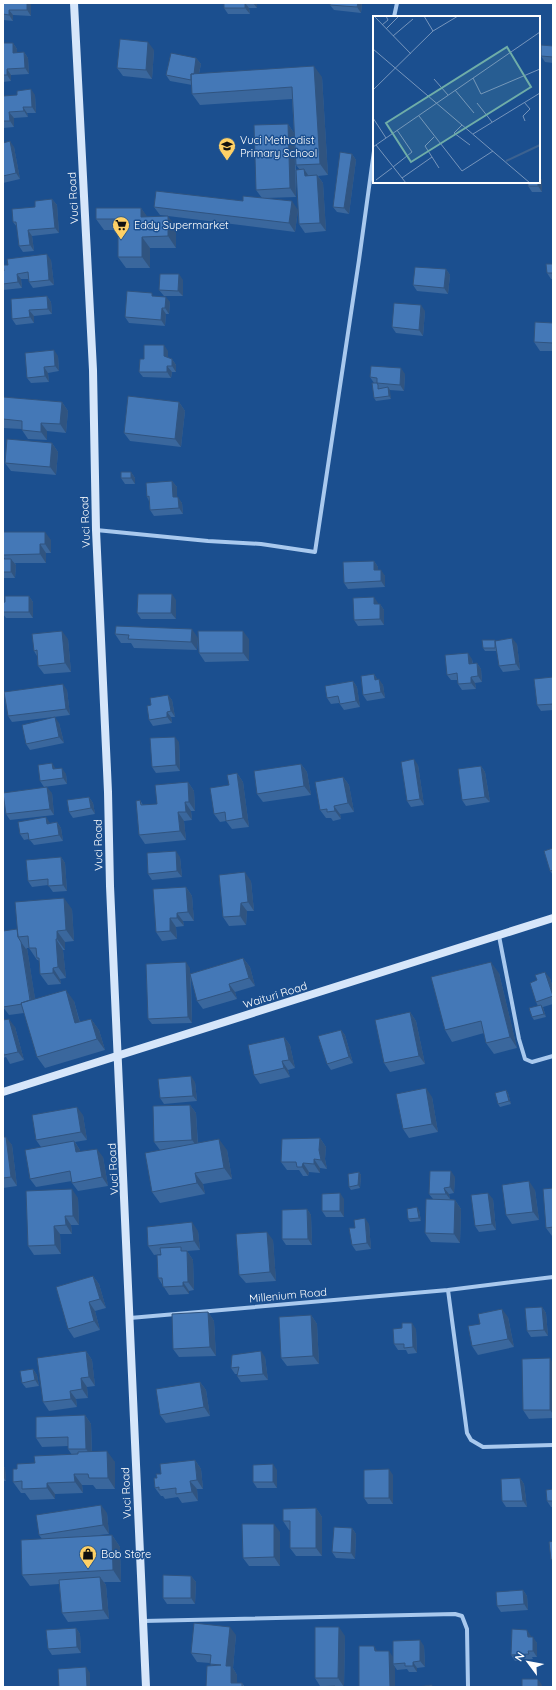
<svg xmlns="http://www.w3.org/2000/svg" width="556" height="1690" viewBox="0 0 556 1690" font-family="Quicksand,sans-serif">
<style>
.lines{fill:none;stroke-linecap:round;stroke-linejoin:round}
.street{stroke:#a9c9ee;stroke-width:4}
.secondary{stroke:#d6e6fa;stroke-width:8}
.wall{fill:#3a679d}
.shaded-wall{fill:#305480}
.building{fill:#4478b7;stroke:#305480}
.labels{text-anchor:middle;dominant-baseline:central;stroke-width:3;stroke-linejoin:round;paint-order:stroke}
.poi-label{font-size:11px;fill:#fff;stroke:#1b4f8f;text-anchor:start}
.street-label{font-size:11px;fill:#fff;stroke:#1b4f8f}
.inset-river{fill:none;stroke:#3c6290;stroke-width:2}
.inset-road{fill:none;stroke:#7695bc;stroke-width:1}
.view{fill:#6fada8;fill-opacity:0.15;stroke:#6fada8;stroke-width:2}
.inset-edge{fill:none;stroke:#fff;stroke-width:2}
</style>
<rect width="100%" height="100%" fill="#1b4f8f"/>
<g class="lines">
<!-- street -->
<path class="street" d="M394,17l3,-14
M96,530l112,11 53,3 54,8 44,-292 15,-109
M499,936l20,103 6,20 7,3 21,-6
M448,1290l19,143 4,7 12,7 70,-2
M130,1318l318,-28 105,-13
M143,1621l312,-7 7,2 5,13 1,58"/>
<!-- secondary -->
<path class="secondary" d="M74,3l19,367 3,160 12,262 2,94 36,801
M3,1092l550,-174"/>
</g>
<!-- wall -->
<path class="wall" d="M3,3h28v13l-18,-1v6l-10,-1z
M224,3h33v5h-8l1,6h-22l-4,-6z
M362,3l-1,10 -27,-3 -4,-5z
M3,43h10l4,6v4l7,-1 4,6 1,16 -18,1v6l-8,1z
M553,46v17l-8,-1 -4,-6z
M154,50l-2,29 -29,-3 -6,-8z
M196,58l5,6 -2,10 123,3 6,98 -10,1 5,7 3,48 -21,2 -6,-9 -3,-53v26l-31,1 33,12 -3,22 -135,-17 -6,-8 89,-6 19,-3 -6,-8 32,-66 6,9 2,37h4l-4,-5 -4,-66 -92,6 -8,-11v-9l-22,-4 -4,-6z
M17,95h18l1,18h-9l1,4 -14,1v9l-11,1v-32z
M3,143l11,4 6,32 -17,4z
M352,154l4,6 -7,54 -12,-2 -4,-5z
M539,176l3,4v12h-10l-4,-6 11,-4z
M52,199l5,6 2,28 -27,3 2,15 -11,1 -4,-6 -2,-19 -4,-5 22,-15z
M141,208l6,9 29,10v21h-26v20h-24l-8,-11v-27h-14l-8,-11z
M51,260l3,25 -21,3 -4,-6v-3h-8l1,9 -19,2v-19z
M553,264v15h-2l-4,-6z
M446,269l4,6 -2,19 -31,-3 -4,-6z
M183,280v16h-19l-5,-6z
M47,296l4,6 1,12 -18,2v7l-18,2 -4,-6z
M154,296l16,6 -1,12h-3l-1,12 -36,-3 -4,-6z
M425,311l-2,25 -27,-3 -4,-6z
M553,323v28h-13l-6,-9z
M168,351v7l4,1 4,6v7h-4l-1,6 -28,-1 -4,-5 5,-13z
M58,356l1,15 -11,2 1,9 -18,1 -4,-5z
M405,374l-1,17 -15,-1 2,9 -15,2 -2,-3v-15l-4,-6z
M3,397l59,5 6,9 -2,22 -19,-2v9l-19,-1 -6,-9v-1l-19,-1z
M179,402l6,9 -4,36 -51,-6 -6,-8z
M52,443l6,9 -2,23 -45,-4 -6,-8z
M131,472l4,6v6h-10l-4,-6z
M172,481l5,6v10l5,6 1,11 -29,2 -4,-6 -1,-9 -2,-4z
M3,532l48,8v13h-5v10h-31l1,2 -1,13h-12v-19h2l-2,-3z
M374,561l4,6v3l7,6v11l-37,2 -4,-6z
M29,596l4,6v16h-27l-3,-4v-11z
M176,600v19h-35l-4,-6z
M378,603v1h2l4,6v15l-26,1 -4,-6z
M115,634l83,4 -1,12 -63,-2 -3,-5h-10z
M68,639l3,33 -27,2 -6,-8 -1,-10 -3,-5z
M249,639v22l-44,1 -6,-9z
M495,640v1l22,3 3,26 -17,2 -4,-6 -2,-15h-12l-2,-3z
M472,659l1,5 4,-1 4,6 1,13 -7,1 1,6 -14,1 -4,-6v-4h-7l-4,-5z
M374,674l3,5 6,6 2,13 -18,3 -4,-6z
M553,677v33l-12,1 -4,-6z
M353,681l4,6 3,20 -16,3 -5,-7 -8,1 -4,-6z
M67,690l3,25 -58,7 -4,-6z
M168,695l4,5 3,17h-4l1,6 -19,3 -4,-6z
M59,723l5,20 -34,7 -4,-6z
M179,742l1,29 -24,2 -4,-6z
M301,764l6,8 4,23 -48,7 -6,-8z
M418,765l6,40 -13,2 -4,-6z
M481,766l4,6 5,30 -24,4 -4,-6z
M56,769l10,5 1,10 -23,3 -4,-6z
M237,773l6,9 6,45 -17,2 -6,-8 -6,1 -6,-8 15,-29z
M343,777l6,8 5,27 -14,2 1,5 -8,2 -2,-3h-5l-6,-8z
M188,782l6,9 1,20h-4l1,9 -8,1 2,19 -41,4 -6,-9 1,-35 3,5 14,-1z
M52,793l2,22 -44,5 -4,-6z
M89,797l4,6 2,11 -22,4 -4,-6z
M57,822l4,6 2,13 -29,4 -5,-6 -5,1 -4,-6 30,-11z
M553,848v27l-3,-4z
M61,857l4,6 2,28 -14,1 -5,-7 -16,2 -4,-6z
M180,857l2,20 -30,3 -4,-6z
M251,881l3,30h-7l-1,14 -17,1 -6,-9z
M186,887l6,9 2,25h-11l1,5 -8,1 1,12 -15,2 -6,-9z
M72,909l2,32 -9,1v8h-2l3,28 -6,1 1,5 -13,1 -8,-11 -1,-13 -1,-1h-1l-8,-12h-2l8,51 39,2 6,21 11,-3 8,11 6,20 -60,18 -8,-11 -13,-44 -15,2 -6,-8 14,-78z
M243,958l7,9 5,19 -20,6 2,7 -34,10 -6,-8 -6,-24 1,46 -40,1 -4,-5 42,-51v6z
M499,973l18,75 -23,6 -8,-11 -2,-10 -32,9 -7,-12z
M550,978l3,10v16l-10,3 3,10 -12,3 -2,-3 6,-11 -2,-4z
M410,1012l6,9 9,43 -35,8 -6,-9z
M3,1020l12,7 9,33 -14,4 -4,-7 -3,1z
M341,1030l4,5 8,28 -22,7 -4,-6z
M284,1037l6,8 5,23 -7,2 2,7 -30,7 -6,-9z
M195,1082l2,19 -33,3 -4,-6z
M506,1090l2,3 3,11 -11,3 -2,-3z
M432,1097l6,35 -29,6 -6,-9z
M190,1105l6,8 2,30 29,7 5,29 -29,5 2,10 -45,9 -8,-11 8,-42 -6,-8z
M83,1115l4,25 -12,2 5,8v2l23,5 5,29 -30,5 -6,-8v-2l-36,6 -6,-8 11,-32 -5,-7z
M3,1137l9,8 5,41 -14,2z
M320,1138l6,9 -1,12 2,10 -7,-1v5l-11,-1 -1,4h-5l-4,-6h-12l-6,-8z
M359,1172l2,3 -1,13 -9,2 -2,-3z
M455,1177l-1,16 -5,1 1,5 5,1 6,9 -1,34 -29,-1 -6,-9 8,-34 -4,-5z
M553,1188v48h-1l-6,-8z
M535,1190l4,30 -27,4 -6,-9z
M78,1198l1,27h-8l1,9h-12l1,20 -27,1 -6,-9z
M344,1199v18h-18l-4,-6z
M493,1199l3,31 -17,2 -4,-6z
M307,1209l4,6 1,30h-26l-4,-6z
M419,1210l2,11 -11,1 -2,-3z
M369,1224l2,25 -15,2 -4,-6 3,-17z
M198,1231l2,19 -13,1 6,9 1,30 -5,1v3l-20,1 -11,-17 3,-24 -7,1 -6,-9z
M273,1240l3,41 -30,2 -7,-8z
M93,1276l6,8 7,24 -11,3 5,19 -26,8 -6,-9z
M542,1307l4,6 2,23 -17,1 -4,-6z
M208,1312l6,9 2,35 -37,1 -6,-8z
M311,1315l6,9 2,40 -32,2 -6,-8z
M508,1317l6,30 -36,8 -6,-9z
M416,1329l1,24 -9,1 -2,-4h-8l-4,-6z
M86,1351l6,9 3,26 -8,1 1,11 -12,1 1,8 -28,4 -6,-9z
M265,1357l3,23 -27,2 -4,-6v-2h-2l-4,-6z
M553,1363v55l-24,1 -6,-9z
M33,1369l4,6 2,11 -13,2 -4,-5z
M200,1382l6,8 4,26 -44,7 -6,-8z
M85,1415l6,9 1,27 23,11v27h-19l-3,-4h-11l1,8 -28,1v5l-25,1 -5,-7h-4l-8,-11 4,-13 18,-6 37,-8 -4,-6v-3l-26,1 -6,-9z
M195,1460l6,9 2,20h-6l1,12 -16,2 -4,-6 -13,2 -2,-3h-2l-6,-8 2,-10 4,-4z
M3,1466l2,2 1,13h-3z
M277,1470v18h-20l-4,-6z
M393,1475v29h-25l-4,-6z
M520,1478l4,6 3,23h-21l-4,-6z
M553,1482v25h-2l-4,-6 6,-12z
M316,1508l6,9v39h-26l-6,-8v-18h-1l-6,-9z
M107,1513l2,21 -19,2 22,-1 8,12 1,35h-17l2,3 3,34 -41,3 -6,-9 -3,-29 -29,2 -8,-11 20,-36 -3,-4z
M352,1528l4,6 -1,25 -19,-1 -4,-6z
M280,1532v34h-31l-6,-8z
M191,1576l5,6 -1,22h-28l-4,-6z
M523,1590l4,6 1,14 -27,2 -4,-6z
M76,1628l4,6 1,19 -29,2 -4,-6z
M236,1635l-3,33 4,7v8h5l3,4h-39l5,-22 -1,-2 -13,-1 -6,-9z
M345,1636l-1,51h-28l4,-1 -5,-8z
M531,1636v1l6,6v14h-5l1,2 -18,2 -4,-6z
M424,1646l1,21 -8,1v4h-8l-2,-3 -10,1 -2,-3 -17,-16 15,6z"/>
<!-- shaded-wall -->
<path class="shaded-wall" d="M27,3h4v13l-4,-6z
M245,3l4,5 1,6 -5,-6z
M253,3h4v5z
M358,3h4l-1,10 -4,-6z
M9,10l4,5v6l-4,-6z
M148,42l6,8 -2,29 -6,-9z
M13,43l4,6v9l-4,-5z
M24,52l4,6 1,16 -4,-6z
M196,58l5,6 -5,22 -4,-6z
M314,66l8,11 6,98 -8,-11z
M7,69l4,6v6l-4,-6z
M31,89l4,6 1,18 -4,-6z
M23,107l4,6 1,4 -4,-6z
M9,112l5,6v9l-4,-6z
M288,124l6,9 2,64 -6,-9z
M10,141l4,6 6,32 -4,-6z
M352,154l4,6 -7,54 -5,-6z
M304,169l6,9 -5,-2z
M317,175l6,8 3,48 -6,-8z
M539,176l3,4v12l-4,-6z
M52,199l5,6 2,28 -4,-5z
M292,201l6,9 -3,22 -6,-9z
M141,208l8,11 -8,-2z
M168,216l8,11v21l-8,-12z
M28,230l4,6 2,15 -4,-6z
M142,237l8,11v20l-8,-11z
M47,254l4,6 3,25 -5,-5z
M446,269l4,6 -2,19 -4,-6z
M17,274l4,5 1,9 -4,-6z
M179,274l4,6v16l-5,-5z
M47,296l4,6 1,12 -4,-5z
M166,297l4,5 -1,12 -4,-6z
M421,305l4,6 -2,25 -4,-6z
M162,308l4,6 -1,12 -4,-6z
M29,310l5,6v7l-4,-6z
M164,345l4,6v11l-4,-6z
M54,350l4,6 1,15 -4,-5z
M172,359l4,6v7l-4,-6z
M167,366l5,6 -1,6 -4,-6z
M44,367l4,6 1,9 -4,-6z
M401,368l4,6 -1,17 -4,-6z
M388,387l2,3 1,9 -2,-3z
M62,402l6,9 -2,22 -6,-9z
M179,402l6,9 -4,36 -6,-8z
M41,423l6,8v9l-6,-8z
M52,443l6,9 -2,23 -6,-8z
M131,472l4,6v6l-4,-6z
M172,481l5,6v16l-4,-6z
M178,497l4,6 1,11 -4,-6z
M45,532l6,8v13l-6,-9z
M40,544l6,9v10l-6,-9z
M11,559l5,6 -1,13 -4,-6z
M374,561l4,6v9l-4,-6z
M381,570l4,6v11l-4,-6z
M172,594l4,6v19l-5,-6z
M29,596l4,6v16l-4,-6z
M374,597l4,6v7l-4,-6z
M380,604l4,6v15l-4,-6z
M192,629l6,9 -1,12 -6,-8z
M62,631l6,8 3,33 -6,-9z
M243,631l6,8v22l-6,-8z
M512,638l5,6 3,26 -4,-6z
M468,653l4,6 1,11 -4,-6z
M477,663l4,6 1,13 -4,-6z
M374,674l4,6h-3z
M471,677l4,6 1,6 -5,-6z
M379,679l4,6 2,13 -4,-6z
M353,681l4,6 3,20 -4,-6z
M63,684l4,6 3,25 -4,-6z
M168,695l4,5 3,17 -4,-6z
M167,712l4,5 1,6 -5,-6z
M55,717l4,6 5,20 -5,-6z
M175,737l4,5 1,29 -4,-6z
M414,759l4,6 6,40 -4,-6z
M52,763l4,6h-3z
M301,764l6,8 4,23 -7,-9z
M481,766l4,6 5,30 -5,-5z
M62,768l4,6 1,10 -4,-6z
M237,773l6,9 6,45 -6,-9z
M343,777l6,8 5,27 -6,-9z
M188,782l6,9 1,20 -6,-9z
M47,787l5,6 2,22 -4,-6z
M89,797l4,6 2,11 -4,-6z
M185,802l6,9 1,9 -6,-8z
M334,806l6,8 1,5 -6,-8z
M178,812l6,9 2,19 -6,-9z
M46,817l4,6 -3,1z
M57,822l4,6 2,13 -4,-6z
M176,851l4,6 2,20 -5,-6z
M61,857l4,6 2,28 -4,-6z
M245,872l6,9 3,30 -6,-9z
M186,887l6,9 2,25 -6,-9z
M64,898l8,11 2,32 -8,-11z
M241,903l6,8 -1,14 -6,-9z
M177,913l6,8 1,5 -7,-8z
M170,918l6,9 1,12 -7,-8z
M57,931l8,11v8l-8,-11z
M56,939l7,11 3,28 -8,-11z
M21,942l5,7 1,-1 10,63 -6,-9z
M243,958l7,9 5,19 -6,-8z
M186,962l4,6 2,55 -4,-6z
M491,962l8,11 18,75 -7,-11z
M53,968l7,11 1,5 -8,-11z
M545,972l5,6 3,10v7z
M229,984l6,8 2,7 -6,-8z
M66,990l8,11 9,34 -8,-12z
M541,1005l2,3 3,9 -2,-3z
M410,1012l6,9 9,43 -6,-8z
M9,1019l6,8 9,33 -6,-8z
M91,1019l8,11 6,20 -8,-11z
M341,1030l4,5 8,28 -4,-6z
M284,1037l6,8 5,23 -6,-8z
M282,1061l6,9 2,7 -6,-9z
M191,1076l4,6 2,19 -4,-5z
M426,1088l6,9 6,35 -6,-8z
M506,1090l2,3 3,11 -2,-3z
M190,1105l6,8 2,35 -6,-8z
M77,1107l6,8 4,25 -6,-8z
M6,1137l6,8 5,41 -6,-9z
M320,1138l6,9 -1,12 2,10 -6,-9 -2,-10z
M219,1139l8,11 5,29 -8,-11z
M74,1141l6,9 2,11 -6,-9z
M97,1149l6,8 5,29 -6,-9z
M314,1159l6,9v5l-6,-9z
M303,1163l6,9 -1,4 -6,-9z
M451,1171l4,6 -1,16 -4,-6z
M359,1172l2,3 -1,13 -2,-3z
M195,1173l8,11 2,10 -8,-11z
M529,1181l6,9 4,30 -6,-8z
M444,1188l5,6 1,5 -4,-5z
M72,1189l6,9 1,27 -6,-9z
M340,1193l4,6v18l-4,-6z
M488,1193l5,6 3,31 -4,-6z
M455,1200l6,9 -1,34 -6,-9z
M417,1207l2,3 2,11 -2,-3z
M307,1209l4,6 1,30 -4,-6z
M65,1216l6,9 1,9 -6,-9z
M365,1218l4,6 2,25 -4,-6z
M192,1222l6,9 2,19 -6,-9z
M54,1226l6,8 1,20 -6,-9z
M267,1232l6,8 3,41 -6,-9z
M187,1251l6,9 1,30 -6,-8z
M93,1276l6,8 7,24 -6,-9z
M183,1282l6,9v3l-6,-8z
M89,1302l6,9 5,19 -6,-9z
M542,1307l4,6 2,23 -4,-6z
M502,1309l6,8 6,30 -6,-8z
M208,1312l6,9 2,35 -6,-9z
M311,1315l6,9 2,40 -6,-8z
M412,1323l4,6 1,24 -4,-6z
M86,1351l6,9 3,26 -6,-9z
M261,1351l4,6 3,23 -5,-6z
M550,1358l3,5v51l-3,-4z
M33,1369l4,6 2,11 -4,-6z
M81,1378l6,9 1,11 -6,-9z
M200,1382l6,8 4,26 -6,-9z
M70,1391l6,8 1,8 -6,-8z
M85,1415l6,9 1,33 -6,-8z
M107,1451l8,11v27l-7,-11z
M195,1460l6,9 2,20 -6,-9z
M273,1464l4,6v18l-4,-6z
M3,1466l2,2 1,13 -2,-3z
M389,1469l4,6v29l-4,-6z
M74,1474l8,11 1,8 -8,-11z
M520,1478l4,6 3,23 -4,-6z
M190,1481l7,8 1,12 -6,-9z
M47,1483l8,11v5l-8,-11z
M101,1505l6,8 2,21 -6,-9z
M316,1508l6,9v39l-6,-8z
M274,1524l6,8v34l-6,-9z
M352,1528l4,6 -1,25 -4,-6z
M112,1535l8,12 1,35 -8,-12z
M191,1576l5,6 -1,22 -4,-6z
M100,1577l6,8 3,34 -6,-9z
M523,1590l4,6 1,14 -4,-6z
M230,1627l6,8 -3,33 4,7v12l-6,-4 -5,-17z
M339,1627l6,9 -1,51 -6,-9z
M76,1628l4,6 1,19 -4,-6z
M527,1630l4,6 1,7 -4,-6z
M533,1637l4,6v14l-4,-6z
M420,1640l4,6 1,21 -5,-6z
M374,1646l6,9 -5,-4z
M389,1651l6,9 -2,4 2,3v20h-5z
M413,1662l4,6v4l-4,-6z
M86,1667l4,6v14h-3z
M538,1679l4,6v2h-4z"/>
<!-- building -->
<path class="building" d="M3,3h24v7h-18v5l-6,-1z
M224,3h21v5h-21z
M330,3h28l-1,4 -27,-2z
M120,39l28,3 -2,28 -29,-2z
M3,43h10v10l11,-1 1,16 -18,1v6h-4z
M541,45l12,1v11l-12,-1z
M171,53l25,5 -2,16h-3v6l-25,-5z
M314,66l6,98 -24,1 -4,-78 -100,7 -1,-20z
M31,89l1,18h-9l1,4 -15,1 1,9h-7v-25l14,-1v-4z
M288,124l2,64 -34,2 -2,-65z
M10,141l6,32 -13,3v-33z
M340,152l12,2 -8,54 -11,-1z
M304,169l1,7 12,-1 3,48 -21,1 -3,-54z
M528,182h10v4h-10z
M156,191l87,10v-5l49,5 -3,22 -135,-16z
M52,199l3,29 -27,2 2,15 -11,1 -3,-24h-3l-1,-13 23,-2v-6z
M96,208h45v9l27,-1v20l-26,1v20h-24v-38h-22z
M47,254l2,26 -20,2 -1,-10 -11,2 1,8 -15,2v-13h1l-1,-6h5l-1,-6z
M546,264h7v9h-6z
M415,267l31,2 -2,19 -31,-3z
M160,274h19l-1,17 -19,-1z
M127,291l25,2v3l14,1 -1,11h-3l-1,12 -36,-3z
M47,296l1,13 -19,1 1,7 -18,2 -1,-20z
M394,303l27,2 -2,25 -27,-3z
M535,322l18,1v20l-19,-1z
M144,345h20v11l8,3v7h-5v6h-28l1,-13h4z
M54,350l1,16 -11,1 1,9 -18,2 -2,-25z
M371,366l30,2 -1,17 -23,-2v-5l-7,-1z
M372,383h5l1,2v4l10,-2 1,9 -15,2z
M128,396l51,6 -4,37 -51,-6z
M3,397l59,5 -2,22 -19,-1v9l-19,-2v-9l-19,-2z
M7,439l45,4 -2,24 -45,-4z
M121,472h10v6h-10z
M172,481l1,16h5l1,11 -29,2 -1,-14 -2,1 -1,-14z
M3,532h42v12h-5v10l-37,1z
M3,559h8v13h-8z
M374,561v9h7v11l-37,2 -1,-21z
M138,594h34l-1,19h-34z
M5,596h24v16h-26v-9l2,-1z
M374,597v7h6v15l-26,1 -1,-22z
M116,626l76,3 -1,13 -63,-3 1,-4 -14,-1z
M62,631l3,32 -27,3 -1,-16 -3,1 -2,-17z
M198,631h45v22h-44z
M512,638l4,26 -17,2 -4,-25z
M482,640h13v8h-12z
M468,653l1,11 8,-1 1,13 -7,1v6l-13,1 -1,-11 -10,2 -2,-20z
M374,674l1,6 4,-1 2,13 -18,3 -2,-19z
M553,677v27l-16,1 -3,-26z
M353,681l3,20 -16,3 -2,-8 -11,2 -2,-12z
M63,684l3,25 -58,7 -4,-24z
M168,695l3,16 -4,1v5l-18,3 -2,-14 4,-1 -1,-7z
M55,717l4,20 -33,7 -4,-19z
M175,737l1,28 -24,2 -2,-29z
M414,759l6,40 -13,2 -6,-39z
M52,763l1,6 9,-1 1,10 -23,3 -2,-16z
M301,764l3,22 -47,8 -3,-23z
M481,766l4,31 -23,3 -4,-31z
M237,773l6,45 -17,3 -1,-9 -11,2 -4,-26 19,-3 -2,-10z
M343,777l5,26 -14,3 1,5 -8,1v-3l-7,1 -5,-28z
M188,782l1,20h-4l1,10h-8l2,19 -41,4 -3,-34 4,-1 1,5 16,-1 -2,-19z
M47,787l3,22 -44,5 -3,-21z
M89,797l2,11 -22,4 -2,-12z
M46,817l1,7 10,-2 2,13 -30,5 -1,-7 -8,1 -2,-12z
M553,848v22l-3,1 -6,-20z
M176,851l1,20 -29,3 -1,-21z
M61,857l2,28 -15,1v-7l-20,2 -2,-21z
M245,872l3,30 -7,1 -1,13 -17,1 -4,-42z
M186,887l2,25 -11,1v5h-7v13l-14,1 -3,-43z
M64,898l2,32 -9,1v8h-1l2,28 -5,1v5l-13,1 -1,-16h-2l-1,-10h-7l-1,-12 -10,1 -3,-35z
M17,929l1,8 3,5 9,58 -9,3 1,1 -19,3v-76z
M243,958l6,20 -20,6 2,7 -34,10 -7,-27z
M186,962l2,55 -40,2 -2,-55z
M491,962l19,75 -24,6 -5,-22 -36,9 -14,-53z
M545,972l8,24 -17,6 -6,-19 7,-3 -2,-5z
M66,990l9,33 16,-4 6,20 -60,18 -16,-54z
M541,1005l3,9 -12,3 -3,-9z
M410,1012l9,44 -35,7 -9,-43z
M9,1019l9,33 -14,3 -1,-5v-30z
M341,1030l8,27 -22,7 -9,-28z
M284,1037l5,23 -7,1 2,7 -30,7 -6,-30z
M191,1076l2,20 -33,2 -2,-19z
M426,1088l6,36 -29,5 -7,-35z
M506,1090l3,11 -11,3 -3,-11z
M190,1105l2,35 -38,2 -1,-36z
M77,1107l4,25 -45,8 -4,-25z
M3,1137h3l5,40 -8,1z
M320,1138l-1,12 2,10 -7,-1v5l-11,-1 -1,4h-5l-1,-5h-15l1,-23z
M219,1139l5,29 -29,5 2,10 -45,9 -7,-39z
M74,1141l2,11 21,-3 5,28 -30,6 -2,-12 -40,8 -5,-29z
M430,1171h21l-1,16 -6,1 2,6h-17z
M359,1172l-1,13 -9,2 -1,-13z
M529,1181l4,31 -27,3 -4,-30z
M553,1188v39l-7,1 -3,-39z
M72,1189l1,27h-8l1,9 -12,1 1,19 -27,1 -2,-55z
M340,1193v18h-18v-17z
M488,1193l4,31 -17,2 -4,-31z
M426,1199l29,1 -1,34 -29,-1z
M417,1207l2,11 -11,1 -1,-10z
M307,1209l1,30h-26v-29z
M365,1218l2,25 -15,2 -3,-17h6l-1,-8z
M192,1222l2,19 -46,5 -1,-19z
M267,1232l3,40 -31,3 -3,-41z
M181,1247v4h6l1,31h-5v4l-20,1 -1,-9h-4l-1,-23h4l-1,-7z
M93,1276l7,23 -11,3 5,19 -26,8 -12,-42z
M542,1307l2,23 -17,1 -2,-23z
M502,1309l6,30 -36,7 -4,-20 12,-2 -2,-10z
M208,1312l2,35 -37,2 -1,-35z
M311,1315l2,41 -32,2 -2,-41z
M402,1323h10l1,24 -9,1v-4h-10l-1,-15 9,-1z
M86,1351l3,26 -8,1 1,11 -12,2 1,8 -28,3 -6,-44z
M261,1351l2,23 -26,2 2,-9 -8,1 1,-13z
M550,1358v52h-27l-1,-51z
M33,1369l2,11 -13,3 -2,-12z
M200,1382l4,25 -44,8 -4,-26z
M85,1415l1,34h-18v-12l-32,1v-21z
M107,1451l1,27h-19l-1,-4h-14l1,8 -28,1v5l-25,1v-8l-9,1v-13h4v-5l18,-1 -1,-7 44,-2v-2z
M195,1460l2,20 -7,1 2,11 -16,2v-6l-17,2v-3l-4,1 -1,-10h3l-1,-4h5l-1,-10z
M273,1464v18h-20v-17z
M389,1469v29h-25v-28z
M520,1478l3,23h-21l-1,-22z
M552,1482h1v19h-6l-1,-11 7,-1z
M101,1505l2,20 -64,10 -3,-20z
M316,1508v40h-26v-27h-7v-12z
M242,1524h32v33l-31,1z
M334,1527l18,1 -1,25 -19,-1z
M112,1535l1,35 -91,5 -1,-35z
M553,1541v18l-2,1 -2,-18z
M163,1575l28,1v22h-28z
M100,1577l3,33 -41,3 -3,-33z
M523,1590l1,14 -27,2 -1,-14z
M194,1623l36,4 -4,39h5v17h11v4h-36l1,-21 14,-1 -11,-1 1,-9 -20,-2z
M315,1627h24l-1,51h-23z
M76,1628l1,19 -29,2 -2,-19z
M512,1629l15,1 1,7h5v14h-5l1,3 -18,1z
M420,1640v21l-7,1v4h-8v-3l-12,1v-23z
M359,1646h15l1,5h14l1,36h-31z
M86,1667l1,20h-28l-1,-18z
M522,1679h16v8h-16z
M432,1685v2h-15z
M335,1686v1h-19z"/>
<!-- icons -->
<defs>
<g id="school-pin" transform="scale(0.9)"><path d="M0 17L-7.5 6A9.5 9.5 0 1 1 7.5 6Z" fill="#ffd166" stroke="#1b4f8f"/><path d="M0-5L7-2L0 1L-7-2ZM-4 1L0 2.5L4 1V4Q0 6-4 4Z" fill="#111"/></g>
<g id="supermarket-pin" transform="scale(0.9)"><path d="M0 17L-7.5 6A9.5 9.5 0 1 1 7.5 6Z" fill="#ffd166" stroke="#1b4f8f"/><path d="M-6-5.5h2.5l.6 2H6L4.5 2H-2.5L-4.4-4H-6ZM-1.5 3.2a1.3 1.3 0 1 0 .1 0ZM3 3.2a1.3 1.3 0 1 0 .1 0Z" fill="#111"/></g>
<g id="shop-pin" transform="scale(0.9)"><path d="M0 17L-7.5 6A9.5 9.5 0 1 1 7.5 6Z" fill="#ffd166" stroke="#1b4f8f"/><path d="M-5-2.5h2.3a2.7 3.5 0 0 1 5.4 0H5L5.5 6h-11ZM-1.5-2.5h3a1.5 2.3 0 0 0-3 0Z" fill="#111"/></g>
</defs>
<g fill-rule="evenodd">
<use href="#school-pin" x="227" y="146"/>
<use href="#supermarket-pin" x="121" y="225"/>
<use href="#shop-pin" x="88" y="1554"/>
</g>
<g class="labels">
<!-- poi labels -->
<g class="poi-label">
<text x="240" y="140">Vuci Methodist<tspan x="240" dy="13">Primary School</tspan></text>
<text x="134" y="225">Eddy Supermarket</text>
<text x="101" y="1554">Bob Store</text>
</g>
<!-- street labels -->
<g class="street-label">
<text transform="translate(73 198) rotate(-93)">Vuci Road</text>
<text transform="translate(85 522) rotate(-92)">Vuci Road</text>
<text transform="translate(98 845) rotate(-91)">Vuci Road</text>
<text transform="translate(275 995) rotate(-17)">Waituri Road</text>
<text transform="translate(113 1169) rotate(-93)">Vuci Road</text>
<text transform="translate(288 1295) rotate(-5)">Millenium Road</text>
<text transform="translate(126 1493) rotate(-92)">Vuci Road</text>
</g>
</g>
<!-- overview -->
<g transform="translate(373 16)">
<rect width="167" height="167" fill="#1b4f8f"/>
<path class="inset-river" d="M133,145l34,-16"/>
<path class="inset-road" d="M1,0l37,38M51,0l9,15M9,9l6,-5 -2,-4M13,13l13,-13M20,20l20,-17M0,33l157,134M100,62l8,16 59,-25M61,63l14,16M0,74l60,-59 25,-15M82,74l19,23M151,86l6,7 -7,7 2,5M104,87l15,19M46,100l43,55 31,-20M0,102l13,20M89,109l-8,8 16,12M100,118l67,-41M61,121l-9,9 14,22M3,129l30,38M0,131l167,-115M20,151l19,-15 -15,-22M29,162l30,-21M3,164l16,-12"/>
<path class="view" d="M134,31l24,40 -120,75 -25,-39z"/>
<rect width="167" height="167" class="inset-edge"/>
</g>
<!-- border -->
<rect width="556" height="1690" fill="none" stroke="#ffffff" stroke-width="8"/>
<!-- north arrow -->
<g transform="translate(528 1662) rotate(302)" stroke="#1b4f8f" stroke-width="3" paint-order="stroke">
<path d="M0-3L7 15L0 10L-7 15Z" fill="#ffffff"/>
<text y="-6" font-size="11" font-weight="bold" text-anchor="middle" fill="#ffffff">N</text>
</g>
</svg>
